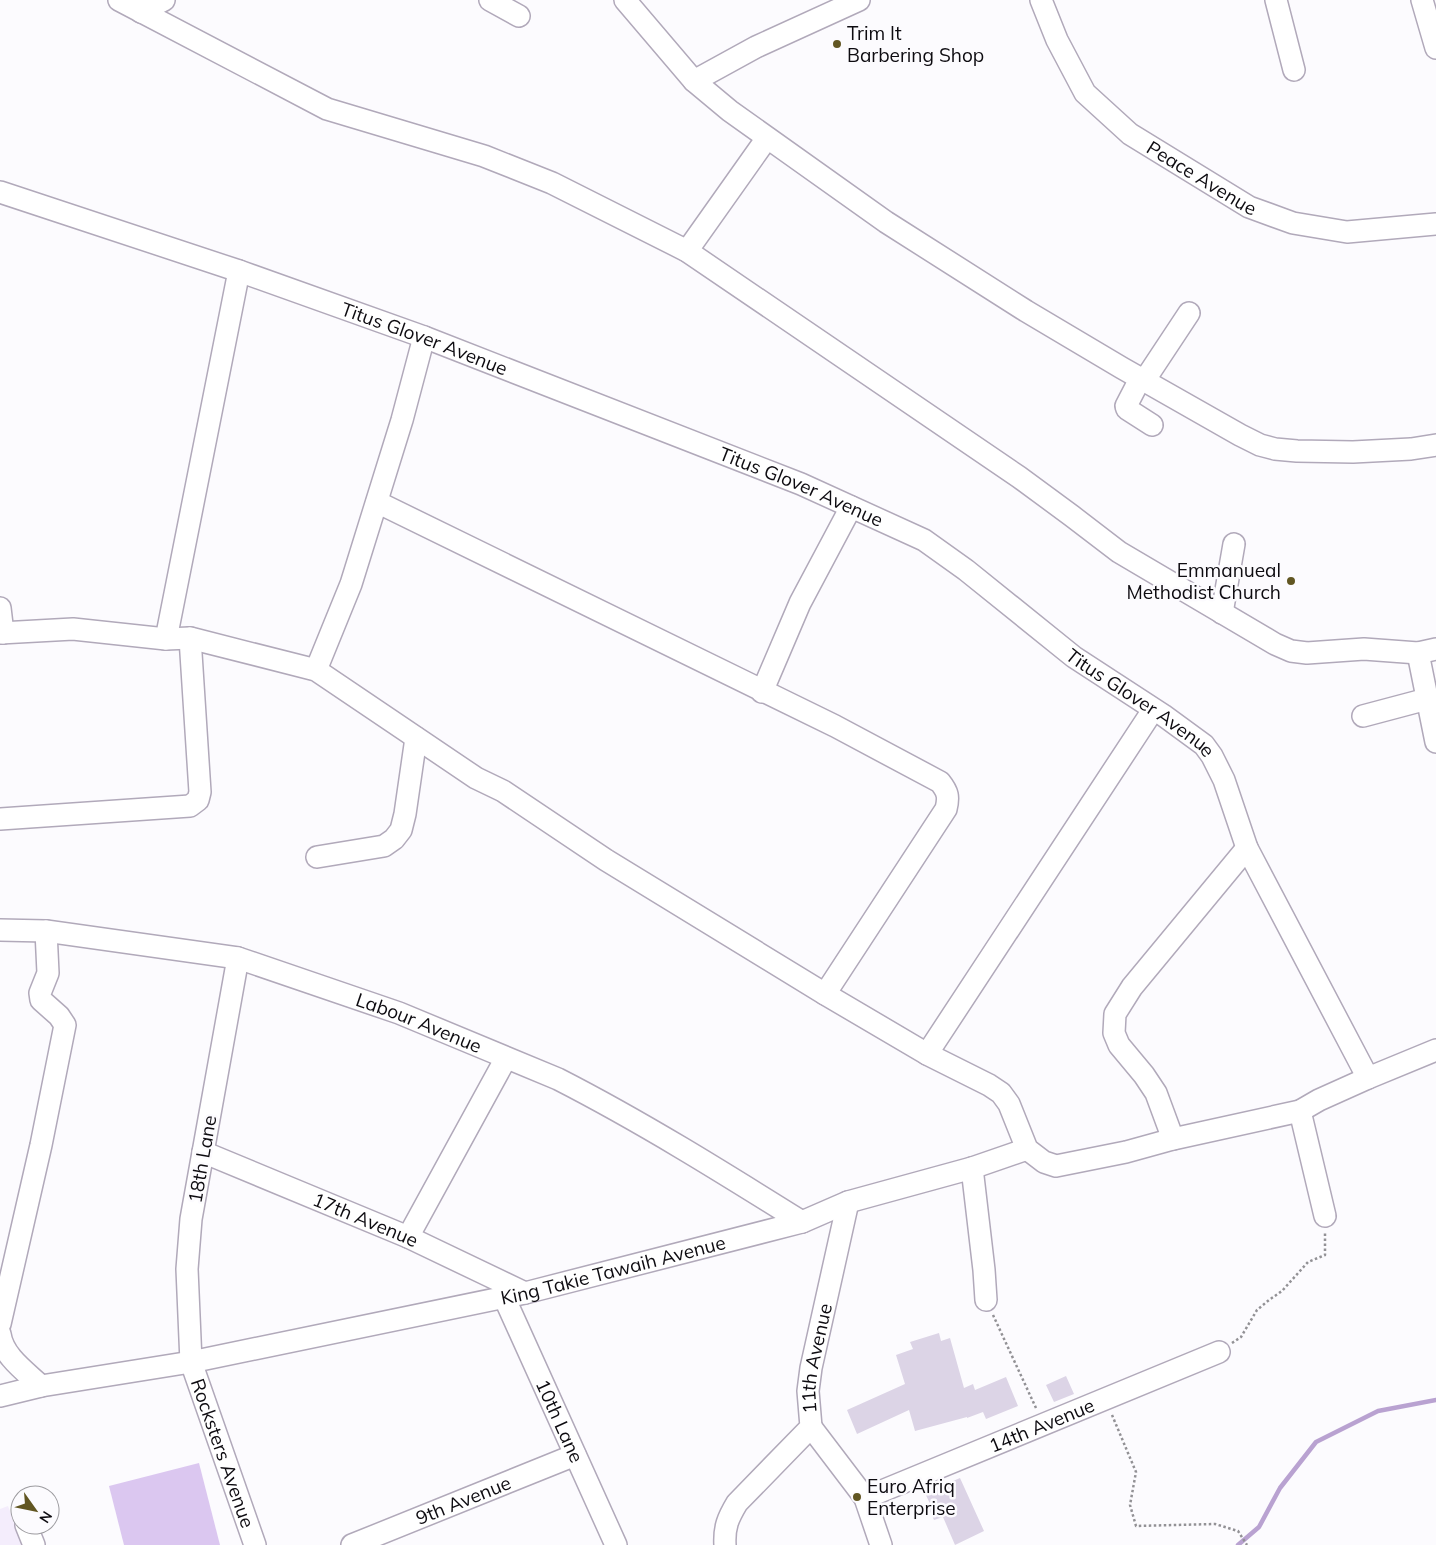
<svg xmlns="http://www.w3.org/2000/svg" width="1436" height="1545" viewBox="0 0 1436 1545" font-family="Mulish,sans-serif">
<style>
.built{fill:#f4edfc}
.green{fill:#dbc7f0}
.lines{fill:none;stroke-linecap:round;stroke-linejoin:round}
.stream{stroke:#b9a2d1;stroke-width:4.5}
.building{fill:#dcd4e6}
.minor-casing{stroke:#b1a9ba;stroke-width:24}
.path{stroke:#929195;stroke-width:2.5;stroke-dasharray:2.5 2.5;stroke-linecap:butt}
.minor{stroke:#fff;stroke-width:21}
.poi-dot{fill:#615622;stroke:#fcfbfe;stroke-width:2}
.labels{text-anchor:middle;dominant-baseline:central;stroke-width:5;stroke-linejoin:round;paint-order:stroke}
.poi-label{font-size:19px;fill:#0d0b10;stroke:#fcfbfe;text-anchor:start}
.street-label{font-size:19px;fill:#0d0b10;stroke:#fcfbfe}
</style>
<rect width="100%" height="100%" fill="#fcfbfe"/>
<!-- built -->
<path class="built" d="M8,1506l15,39h-23v-36z"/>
<!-- green -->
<path class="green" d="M199,1463l21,82h-96l-15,-59z"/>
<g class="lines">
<!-- stream -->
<path class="stream" d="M1238,1545l21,-18 21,-39 36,-46 62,-31 58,-11"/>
</g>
<!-- building -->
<path class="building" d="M939,1333l2,8 9,-3 14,50 9,-4 2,6 31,-13 12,29 -32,13 -3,-7 -16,6v-1l-52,14 -6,-21 -52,24 -10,-24 58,-26 -9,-29 17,-6 -3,-7z
M1066,1376l8,18 -20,8 -8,-17z
M960,1478l24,53 -29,14 -12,-28 -9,3 -6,-13 3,-1 -6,-13z"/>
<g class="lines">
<!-- minor casing -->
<g class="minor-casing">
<g id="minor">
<path d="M119,0l208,109 157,47 68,27 135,68 332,226 53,39 47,36 156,92 16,7 16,2 57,-4 54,4 18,-4"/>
<path d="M490,0l29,16"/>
<path d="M625,0l69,81 36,30 156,111 140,89 96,57 118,67 20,10 15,4 22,2 56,1 58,-3 25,-4"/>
<path id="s1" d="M1041,0l16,40 28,53 45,41 119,73 44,16 54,9 89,-8"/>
<path d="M1276,0l18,70"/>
<path d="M1422,0l14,48"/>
<path d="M141,12l23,-12"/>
<path d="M694,81l62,-34 103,-47"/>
<path id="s2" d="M0,192l239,79 185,66 377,147 123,56 42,30 108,87 89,58 41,30 8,11 12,24 23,68 121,230"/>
<path d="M687,251l80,-113"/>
<path d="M1140,379l-14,27 1,3 25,16"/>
<path d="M1144,381l45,-68"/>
<path d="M377,502l458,224 105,56c8,10 9,15 6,27l-121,185"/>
<path d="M0,608l3,25"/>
<path d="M1222,613l12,-69"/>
<path d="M0,633l73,-4 93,10 24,-1 126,32 160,108 27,13 103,69 219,134 102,60 62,31 12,8 8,11 18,45 17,13 12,4 70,-14 47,-13 127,-28 19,-11 49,-22 68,-28"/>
<path d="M166,639l73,-368"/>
<path d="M1418,653l18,89"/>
<path d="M316,670l35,-86 51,-164 22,-83"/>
<path d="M762,692l38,-89 51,-96"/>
<path d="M1363,716l64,-17"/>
<path d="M0,819l190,-13 8,-6 2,-8 -10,-154"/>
<path d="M317,857l67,-11 10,-7 7,-9 4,-16 11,-76"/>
<path id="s3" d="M0,930l46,1 192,27 161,55 159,66c84,43 164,93 244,143"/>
<path id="s4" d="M238,958l-47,261 -4,50 4,93 64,183"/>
<path d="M927,1054l226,-344"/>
<path d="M1300,1111l25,105"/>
<path d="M1173,1139l-17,-46 -12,-18 -25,-30 -5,-12 1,-19 17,-27 115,-139"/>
<path id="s5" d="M203,1152l205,85 117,56"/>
<path d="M972,1168l12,102 2,30"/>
<path d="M408,1237l98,-179"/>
<path id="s6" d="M504,1297l112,248"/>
<path d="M0,1324l41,-179 24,-120 -6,-9 -18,-16 -1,-7 8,-20 -2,-42"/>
<path d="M0,1334c3,22 25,37 41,52"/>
<path id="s7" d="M0,1396l41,-10 150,-24 334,-69 277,-71 46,-20 124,-34 55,-19"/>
<path d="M811,1427l54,71 16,47"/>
<path id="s8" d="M865,1498l354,-146"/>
<path d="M26,1525l8,20"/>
<path id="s9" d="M352,1545l223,-90"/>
<path id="s10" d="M725,1545c-1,-18 3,-27 12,-42l74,-76 -3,-36 3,-23 37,-166"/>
</g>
</g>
<!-- path -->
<path class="path" d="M993,1315l43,93
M1232,1343l9,-6 16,-27 12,-10 13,-9 26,-29 17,-7v-22
M1112,1415l24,57 -6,33 6,21 79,-2 23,7 9,14"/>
<!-- minor -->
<use href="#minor" class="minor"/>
</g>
<!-- markers -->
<g class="poi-dot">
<circle cx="837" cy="44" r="5"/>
<circle cx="1291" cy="581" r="5"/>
<circle cx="857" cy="1497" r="5"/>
</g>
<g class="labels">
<!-- poi labels -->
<g class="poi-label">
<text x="847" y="33">Trim It<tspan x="847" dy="22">Barbering Shop</tspan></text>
<text x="1281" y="570" text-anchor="end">Emmanueal<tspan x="1281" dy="22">Methodist Church</tspan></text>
<text x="867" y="1486">Euro Afriq<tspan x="867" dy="22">Enterprise</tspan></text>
</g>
<!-- street labels -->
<g class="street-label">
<text stroke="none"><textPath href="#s1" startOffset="248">Peace Avenue</textPath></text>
<text stroke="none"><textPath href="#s2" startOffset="449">Titus Glover Avenue</textPath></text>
<text stroke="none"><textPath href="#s2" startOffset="854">Titus Glover Avenue</textPath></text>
<text stroke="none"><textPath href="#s2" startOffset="1259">Titus Glover Avenue</textPath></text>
<text stroke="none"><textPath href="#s3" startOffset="432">Labour Avenue</textPath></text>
<text transform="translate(202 1159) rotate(-80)">18th Lane</text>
<text stroke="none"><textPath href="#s5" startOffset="176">17th Avenue</textPath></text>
<text stroke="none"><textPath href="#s7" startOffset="626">King Takie Tawaih Avenue</textPath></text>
<text stroke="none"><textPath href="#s10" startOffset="220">11th Avenue</textPath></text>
<text stroke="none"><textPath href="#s6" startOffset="136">10th Lane</textPath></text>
<text stroke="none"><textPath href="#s8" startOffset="191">14th Avenue</textPath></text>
<text stroke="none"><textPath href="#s4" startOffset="505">Rocksters Avenue</textPath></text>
<text stroke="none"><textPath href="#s9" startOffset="120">9th Avenue</textPath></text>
</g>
</g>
<!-- north arrow -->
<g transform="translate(35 1510) rotate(123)"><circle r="24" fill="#fcfbfe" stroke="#9c9b9f"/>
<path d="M0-4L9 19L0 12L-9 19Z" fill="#615622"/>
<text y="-8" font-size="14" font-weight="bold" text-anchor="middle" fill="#0d0b10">N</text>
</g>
</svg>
